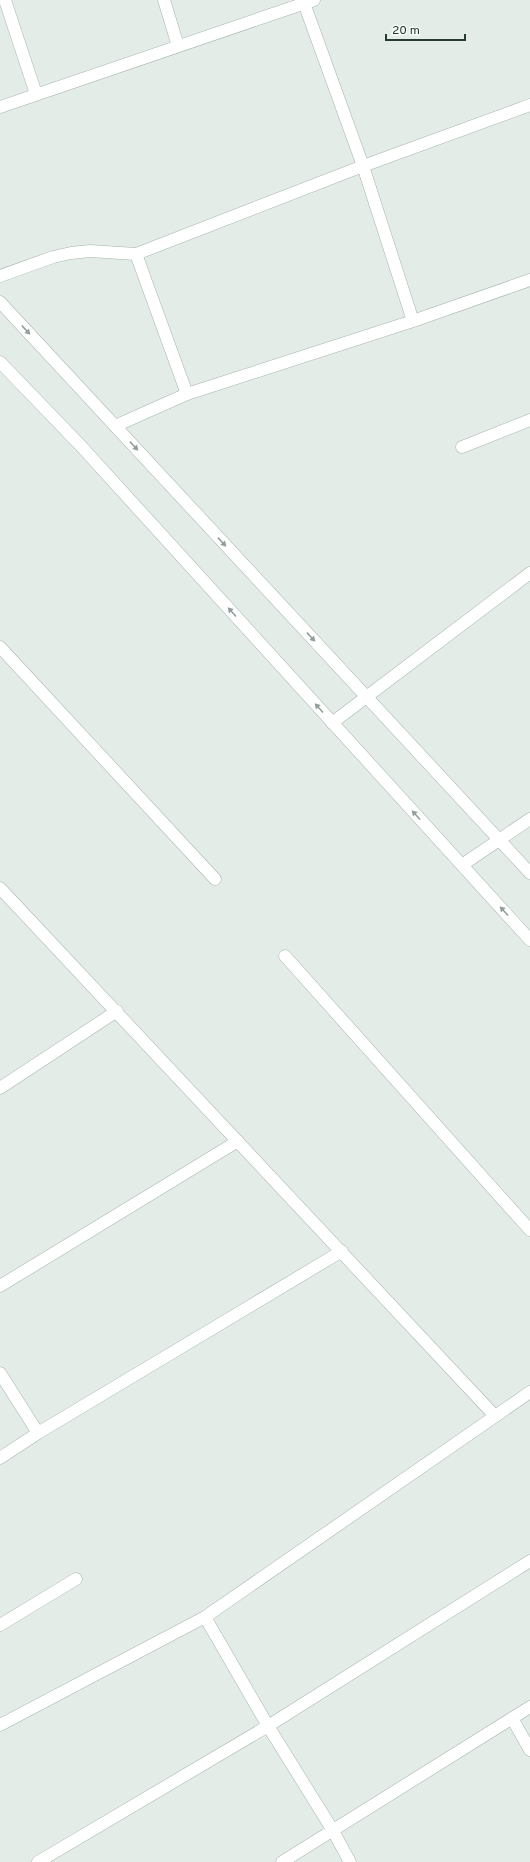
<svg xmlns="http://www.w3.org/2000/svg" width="530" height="1862" viewBox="0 0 530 1862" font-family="Overpass,sans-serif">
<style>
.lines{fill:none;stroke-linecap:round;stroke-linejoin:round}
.minor-casing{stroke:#a7b4ae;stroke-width:13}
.tertiary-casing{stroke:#a7b4ae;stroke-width:13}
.minor{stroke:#fff;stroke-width:12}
.tertiary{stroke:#fff;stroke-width:12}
.oneway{fill:#929e9a}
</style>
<rect width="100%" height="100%" fill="#e4ece8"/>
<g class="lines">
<!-- minor casing -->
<g class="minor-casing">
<path id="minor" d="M5,0l31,94
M164,0l14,46
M304,3l59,163 50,155
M0,107l314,-107
M136,254l51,140
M0,276l53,-19 18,-4 19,-2 46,3 227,-88 167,-61
M115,426l72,-32 226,-73 117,-41
M462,447l68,-27
M0,647l215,232
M332,723l198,-150
M462,865l68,-46
M0,888l495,528
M285,956l245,274
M0,1088l117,-77
M0,1286l238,-145
M0,1373l38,60
M0,1458l38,-25 304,-182
M0,1625l76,-46
M512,1718l18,32
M0,1725l205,-108
M38,1862l230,-136 262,-165
M282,1862l248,-155
M350,1862l-18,-33 -64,-103 -63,-109 325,-225"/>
</g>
<!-- tertiary casing -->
<g class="tertiary-casing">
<path id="tertiary" d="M0,302l530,571
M0,362l81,84 449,494"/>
</g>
<!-- minor -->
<use href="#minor" class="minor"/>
<!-- tertiary -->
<use href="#tertiary" class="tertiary"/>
</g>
<!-- one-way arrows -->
<defs><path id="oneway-solid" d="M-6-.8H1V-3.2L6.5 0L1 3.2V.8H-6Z"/></defs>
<g class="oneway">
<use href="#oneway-solid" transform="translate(26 330) rotate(47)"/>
<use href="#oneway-solid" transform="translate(134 446) rotate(47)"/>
<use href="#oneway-solid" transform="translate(222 542) rotate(47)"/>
<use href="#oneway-solid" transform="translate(232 612) rotate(-132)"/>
<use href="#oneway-solid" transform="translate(311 637) rotate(47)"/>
<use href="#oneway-solid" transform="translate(319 708) rotate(-132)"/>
<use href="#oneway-solid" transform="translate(416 815) rotate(-132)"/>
<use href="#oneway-solid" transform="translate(504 911) rotate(-132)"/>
</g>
<!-- scale -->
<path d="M386 34v6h79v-6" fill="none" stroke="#253c34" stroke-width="2"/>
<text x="392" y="34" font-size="12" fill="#253c34" stroke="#f4f9f6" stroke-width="3" paint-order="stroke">20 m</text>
</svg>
